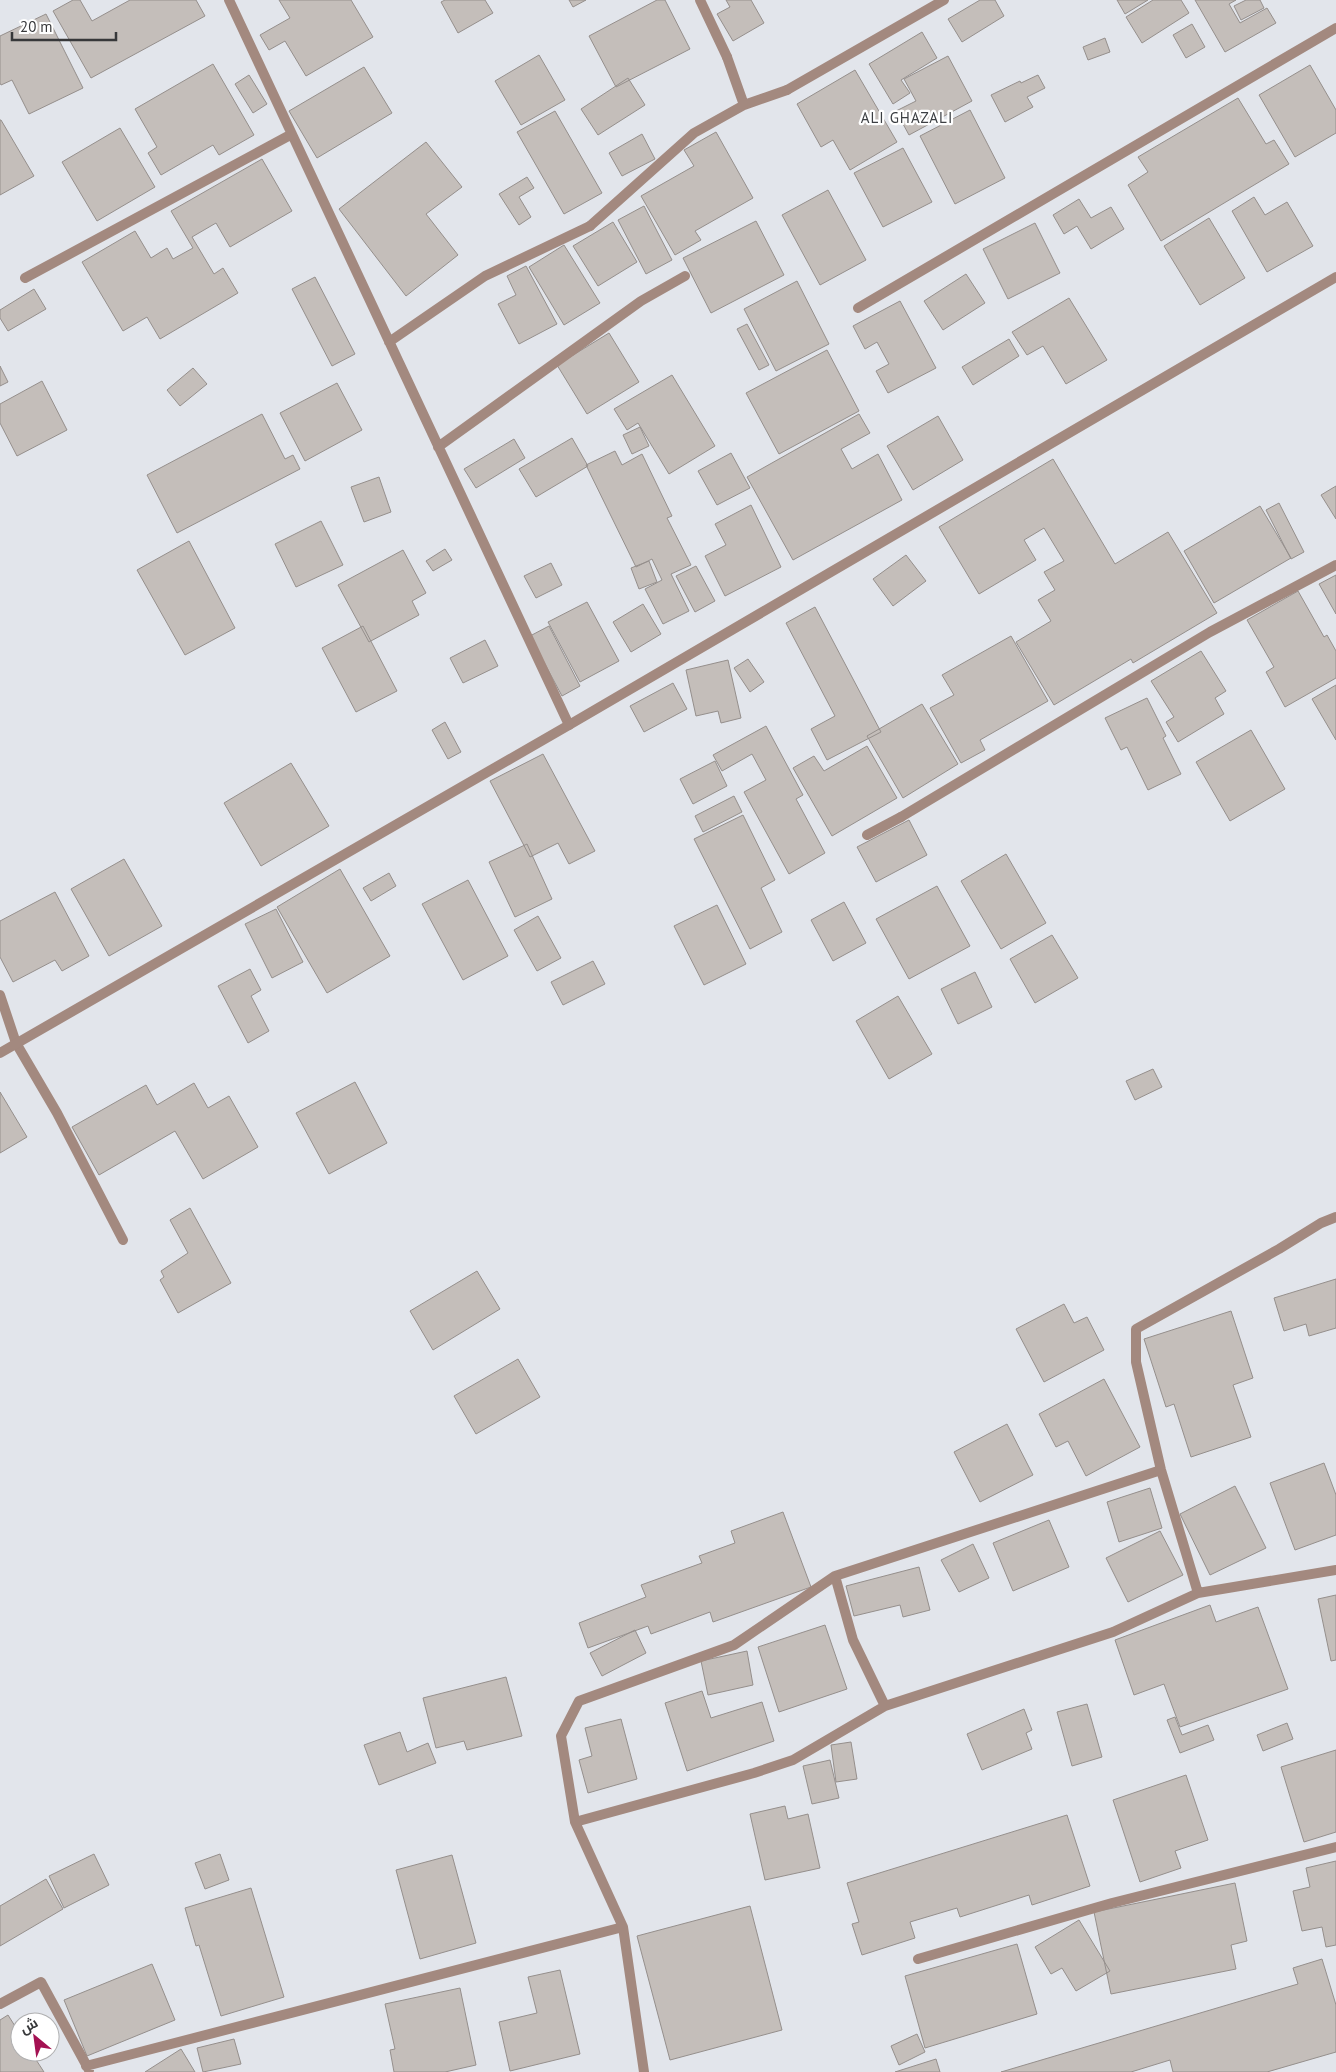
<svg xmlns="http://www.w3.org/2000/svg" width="1336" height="2072" viewBox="0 0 1336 2072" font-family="'PT Sans',Cairo,sans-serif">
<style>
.building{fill:#c4beba;stroke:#958f8c}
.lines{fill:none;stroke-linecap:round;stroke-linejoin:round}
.service{stroke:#a3897f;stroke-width:10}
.minor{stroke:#a3897f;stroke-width:10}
.tertiary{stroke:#a3897f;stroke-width:10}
.labels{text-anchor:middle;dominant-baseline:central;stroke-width:4.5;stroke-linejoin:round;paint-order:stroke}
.quarter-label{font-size:15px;letter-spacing:1px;fill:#3c3f43;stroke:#fff}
</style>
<rect width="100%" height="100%" fill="#e2e5eb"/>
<!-- building -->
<path class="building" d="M73,0h7l12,21 38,-21h66l9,16 -114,62 -38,-67z
M279,0h72l22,37 -67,39 -21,-35 -16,9 -9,-15 30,-17z
M445,0h40l8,13 -35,20 -17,-31z
M569,0h17l-13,7z
M657,0h8l25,49 -74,38 -27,-51z
M726,0h25l13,23 -31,18 -16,-27 13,-7z
M980,0h15l9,16 -42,26 -14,-23z
M1117,0h31l-23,14z
M1153,0h28l8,13 -47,30 -16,-26z
M1195,0h41l-7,4 11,19 27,-15 9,15 -51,29z
M1246,0h14l4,8 -23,12 -7,-14z
M46,14l37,74 -54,26 -17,-34 -11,5 -1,-2v-47z
M1192,24l13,23 -19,11 -13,-23z
M922,32l15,26 -36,22 9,13 -17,11 -24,-40z
M1105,38l5,14 -22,8 -5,-13z
M539,55l26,45 -44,25 -26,-44z
M948,56l24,45 -63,34 -13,-24 20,-10 -12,-22z
M213,64l41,71 -35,20 -6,-10 -52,30 -13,-22 9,-6 -22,-38z
M1310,65l26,45v23l-41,24 -36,-62z
M364,67l28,46 -75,45 -28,-47z
M855,70l42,72 -47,28 -17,-30 -12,7 -24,-43z
M249,75l18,29 -14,9 -18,-29z
M1038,75l7,13 -18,9 6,10 -28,15 -14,-27 29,-14 1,2z
M628,78l17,27 -47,30 -17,-26z
M1238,98l28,46 8,-4 15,24 -128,77 -33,-56 20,-13 -10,-15z
M970,110l35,68 -50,26 -35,-68z
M555,111l47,82 -38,21 -47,-82z
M0,120h1l33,56 -34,19z
M120,128l35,59 -58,34 -35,-59z
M716,132l37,66 -58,33 6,9 -26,15 -34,-59 53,-30 -10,-16z
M642,134l13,25 -33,17 -13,-23z
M426,142l36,45 -36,27 32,41 -52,41 -67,-87z
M903,148l29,54 -49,25 -29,-54z
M262,159l30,52 -62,36 -14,-24 -24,14 22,37 9,-6 15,25 -78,46 -13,-22 -24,14 -41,-69 53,-31 16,27 16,-10 6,11 20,-11 -22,-37z
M527,177l7,11 -15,9 12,20 -12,8 -20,-31z
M828,190l38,70 -46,25 -38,-70z
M1254,197l11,18 22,-13 26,44 -46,26 -35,-61z
M1079,199l12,19 20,-11 13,22 -33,20 -14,-23 -13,8 -11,-19z
M644,206l28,54 -26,14 -28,-54z
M1209,218l36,60 -45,27 -36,-59z
M756,221l28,54 -73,38 -28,-55z
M613,222l24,40 -39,24 -25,-40z
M1035,223l25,50 -52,26 -25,-50z
M564,245l36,58 -36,22 -35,-58z
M526,266l31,58 -38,20 -21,-40 18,-9 -9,-19z
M966,274l19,29 -42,27 -19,-29z
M315,277l40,77 -23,12 -40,-77z
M797,281l32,63 -53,27 -32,-62z
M34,289l12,20 -38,22 -8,-13v-8z
M1069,298l38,62 -41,24 -23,-38 -16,9 -15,-23z
M900,301l36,67 -48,25 -12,-22 13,-7 -12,-22 -12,7 -12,-23z
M747,324l22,41 -10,5 -22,-41z
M609,333l30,49 -52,32 -30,-49z
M1009,339l10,17 -46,29 -11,-18z
M827,350l32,61 -80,43 -33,-61z
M0,366l8,16 -8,4z
M193,368l14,16 -27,22 -13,-16z
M672,375l43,71 -46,28 -31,-51 -11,7 -13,-21z
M42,381l25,49 -50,26 -17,-33v-19z
M337,383l25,47 -57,31 -25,-48z
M262,414l23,45 8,-4 7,14 -123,64 -30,-58z
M859,414l11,19 -29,16 11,20 26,-15 24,46 -109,60 -46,-83z
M938,416l25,44 -50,30 -26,-44z
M640,427l9,19 -17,8 -9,-19z
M572,438l16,28 -52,31 -17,-28z
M514,439l11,19 -49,30 -12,-19z
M615,451l7,14 20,-11 30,62 -5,2 24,47 -20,9 18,37 -26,13 -18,-35 17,-9 -10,-21 -16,8 -50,-102z
M731,453l19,35 -33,17 -19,-34z
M1053,459l62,105 53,-32 49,81 -84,50 -2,-4 -77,46 -38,-63 35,-21 -13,-21 17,-10 -11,-18 20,-11 -20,-33 -20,12 12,20 -57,34 -40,-67z
M379,477l12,35 -27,10 -13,-35z
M1336,486v33l-15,-24z
M1279,503l25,49 -13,7 -25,-49z
M751,505l30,62 -56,29 -20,-40 21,-11 -11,-21z
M1260,506l31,52 -77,45 -30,-52z
M321,521l22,44 -47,22 -21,-43z
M189,541l46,87 -50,27 -48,-85z
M445,549l7,11 -19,11 -7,-10z
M403,550l23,43 -14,8 7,14 -50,27 -31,-57z
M906,555l20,26 -33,25 -20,-27z
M649,561l8,21 -18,7 -8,-21z
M551,563l11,22 -26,13 -12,-22z
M696,566l19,35 -20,11 -19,-36z
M1336,575v39l-17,-30z
M1298,591l26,46 3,-2 9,16v27l-51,29 -19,-35 8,-5 -27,-47z
M587,602l32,59 -39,21 -32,-60z
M643,604l18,30 -30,18 -18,-30z
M815,607l66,125 -54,28 -16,-31 24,-13 -49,-93z
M363,626l34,65 -41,21 -34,-64z
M549,626l31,60 -18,10 -32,-60z
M1011,636l37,65 -68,39 5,10 -24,13 -31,-55 24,-13 -12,-20z
M485,640l13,26 -35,17 -13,-25z
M1201,651l25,40 -11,7 9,16 -46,28 -12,-20 8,-5 -23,-36z
M748,659l16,23 -14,10 -16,-24z
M728,660l13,58 -20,5 -3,-12 -22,5 -10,-46z
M673,683l14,26 -43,23 -14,-26z
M1336,685v55l-24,-41z
M1147,698l19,38 -3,2 18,36 -33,16 -21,-43 -6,3 -16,-32z
M922,704l36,60 -55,34 -36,-62z
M445,722l16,30 -13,7 -16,-29z
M766,726l37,69 -7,4 29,54 -36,21 -45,-82 22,-12 -14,-26 -30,17 -9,-16z
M1251,730l34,59 -55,32 -34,-59z
M867,746l30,52 -65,38 -39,-68 21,-12 10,15z
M543,754l52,97 -26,13 -11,-21 -28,14 -40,-76z
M715,761l12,25 -34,18 -13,-25z
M291,763l38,63 -68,40 -37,-63z
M734,796l8,16 -39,20 -8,-16z
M743,815l32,65 -14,8 21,44 -32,17 -56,-110z
M909,820l18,35 -51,27 -19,-35z
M527,844l25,55 -37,18 -26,-55z
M1006,854l40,69 -45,26 -40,-68z
M124,859l38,67 -53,30 -38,-67z
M340,869l50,87 -63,37 -50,-86z
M389,873l7,13 -25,15 -8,-13z
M468,880l40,76 -45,24 -41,-76z
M937,886l33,60 -61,33 -33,-60z
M55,892l34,64 -27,15 -7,-11 -42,22 -13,-25v-36z
M844,902l22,41 -33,18 -22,-41z
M717,905l29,59 -42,21 -30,-59z
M276,909l27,53 -31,16 -27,-54z
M538,916l23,42 -24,13 -23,-41z
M1052,935l26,43 -43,25 -25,-44z
M593,961l12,23 -42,21 -12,-23z
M250,969l11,21 -10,6 18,35 -21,12 -30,-57z
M975,972l17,35 -34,17 -17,-35z
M898,996l34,58 -43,25 -33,-58z
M1153,1069l9,18 -27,13 -9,-19z
M355,1082l32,61 -58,31 -33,-61z
M194,1083l14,25 21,-12 29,51 -55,32 -28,-48 -76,44 -27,-48 74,-42 11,20z
M0,1092l27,45 -27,16z
M190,1208l41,75 -53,30 -18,-33 4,-3 -3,-6 27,-18 -18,-33z
M477,1271l23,38 -67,41 -23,-39z
M1336,1279v49l-27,8 -3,-12 -22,7 -10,-33z
M1064,1304l10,19 13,-6 17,33 -60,32 -28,-53z
M1231,1311l22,67 -20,7 18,52 -60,20 -17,-53 -8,3 -22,-68z
M518,1359l22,38 -64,37 -22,-38z
M1104,1379l36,68 -54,29 -18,-35 -12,6 -17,-33z
M1007,1424l26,51 -53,27 -26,-50z
M1324,1463l12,32v40l-41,15 -25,-67z
M1235,1486l31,62 -56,27 -30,-61z
M1150,1488l12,40 -43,14 -12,-40z
M783,1512l28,75 -98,35 -3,-10 -59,22 -3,-8 -60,22 -9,-25 67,-26 -5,-12 61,-22 -3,-7 36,-13 -4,-12z
M1049,1520l20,47 -56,24 -20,-48z
M1160,1531l23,44 -55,27 -22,-44z
M973,1544l16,34 -30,14 -18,-32z
M919,1567l11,43 -27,7 -3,-12 -46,11 -8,-30z
M1336,1595v65l-5,1 -13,-62z
M1210,1605l6,17 42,-15 30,82 -108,38 -16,-43 -30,11 -19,-55z
M825,1625l22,64 -68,23 -21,-65z
M635,1630l11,23 -44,23 -12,-23z
M747,1651l6,34 -45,10 -7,-34z
M506,1677l16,59 -55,14 -3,-9 -28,7 -13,-50z
M702,1691l9,27 51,-16 12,39 -87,30 -22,-68z
M1087,1704l15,53 -30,9 -15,-54z
M1024,1709l8,21 -6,3 6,16 -50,21 -15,-36z
M1175,1717l7,18 26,-10 6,15 -34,13 -13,-33z
M621,1719l16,60 -49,14 -9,-33 13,-4 -7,-28z
M1287,1723l6,16 -30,12 -6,-16z
M400,1732l7,20 21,-9 8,20 -57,22 -15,-40z
M851,1742l6,37 -21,3 -5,-37z
M1336,1750v82l-32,10 -23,-75z
M830,1760l9,38 -27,6 -9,-38z
M1186,1775l22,65 -33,11 6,17 -41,14 -27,-82z
M785,1806l3,13 20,-5 12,54 -55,12 -15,-66z
M1067,1815l23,71 -58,19 -3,-10 -69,22 -3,-9 -47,14 5,16 -53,17 -10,-31 7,-2 -12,-39z
M94,1854l15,31 -45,23 -15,-32z
M220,1854l9,26 -24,9 -10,-26z
M452,1855l24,88 -56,16 -24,-89z
M1336,1861v84l-10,2 -4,-20 -20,4 -9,-40 17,-4 -4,-19z
M46,1879l17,30 -63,37v-40z
M1235,1883l12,58 -16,4 5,24 -125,25 -17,-82z
M251,1888l33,109 -63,19 -22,-71 -3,1 -11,-38z
M750,1906l32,124 -112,30 -33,-124z
M1079,1920l31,51 -34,20 -14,-23 -11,6 -16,-27z
M1017,1944l20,70 -112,34 -20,-72z
M1322,1959l14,46v47l-69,20h-94l-3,-12 -39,12h-130l297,-88 -5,-16z
M152,1964l23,56 -88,36 -23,-56z
M560,1970l20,84 -70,17 -11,-49 38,-9 -9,-36z
M460,1988l16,77 -31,7h-51l-4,-22 5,-1 -10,-45z
M8,2015l12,19v18h11l13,20h-44v-52z
M917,2034l8,18 -26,13 -8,-19z
M234,2039l7,25 -38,8 -6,-24z
M181,2049l14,23h-50z
M936,2059l4,13h-45z"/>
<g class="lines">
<!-- service -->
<path class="service" d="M727,57l17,48
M590,226l104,-93 50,-28 43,-15
M867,835l34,-18
M918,1959l194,-56 224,-56"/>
<!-- minor -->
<path class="minor" d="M229,0l340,725
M700,0l27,57
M787,90l157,-90
M25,278l267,-144
M858,308l478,-280
M389,342l96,-66 105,-50
M438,447l203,-146 44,-25
M901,817l309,-185 126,-67
M0,995l16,48 41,70 66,127
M1198,1593l-37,-123 -25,-108v-33l143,-80 42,-26 15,-6
M885,1706l-32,-66 -18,-64 326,-106
M575,1822l179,-49 39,-13 92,-54 228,-74 85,-39 138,-23
M0,2004l41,-22 48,88
M86,2066l537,-139
M644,2072l-21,-145 -48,-105 -14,-86 18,-35 155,-56 101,-69"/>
<!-- tertiary -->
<path class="tertiary" d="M0,1053l569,-328 767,-448"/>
</g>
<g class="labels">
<!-- quarter labels -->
<g class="quarter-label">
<text x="907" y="117">ALI GHAZALI</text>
</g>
</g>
<!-- north arrow -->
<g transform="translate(35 2037) rotate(331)"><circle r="24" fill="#ffffff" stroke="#afafb0"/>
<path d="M0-4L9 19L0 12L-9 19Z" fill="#a41253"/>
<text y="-8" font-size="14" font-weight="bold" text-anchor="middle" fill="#37383a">ش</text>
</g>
<!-- scale -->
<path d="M12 32v8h104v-8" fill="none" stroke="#37383a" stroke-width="2.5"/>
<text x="20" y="32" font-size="15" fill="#37383a" stroke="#ffffff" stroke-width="4" paint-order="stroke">20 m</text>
</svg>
